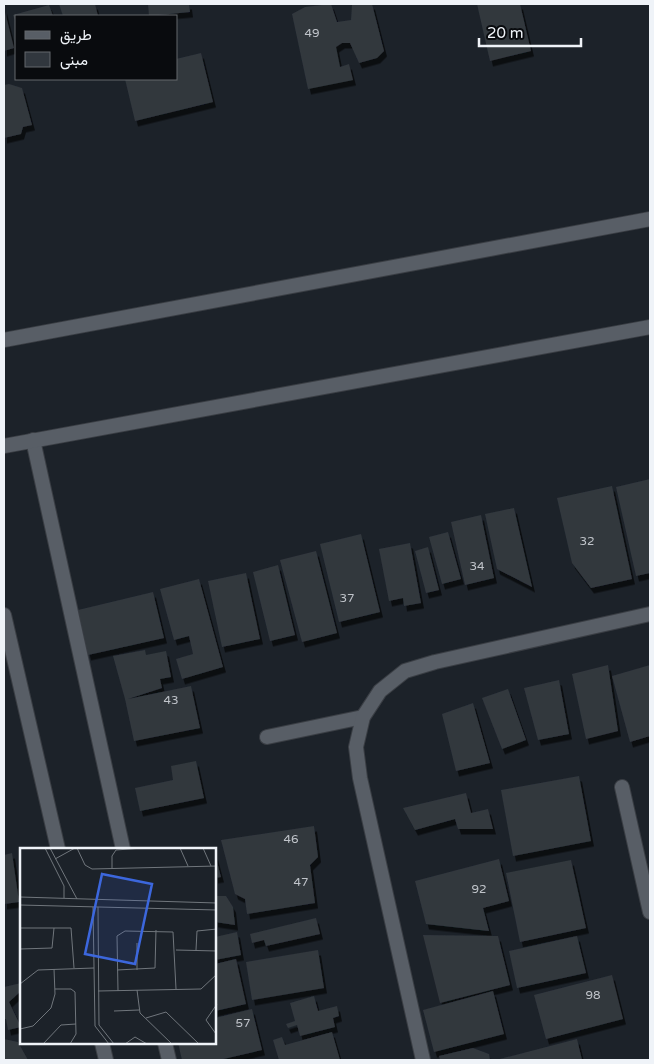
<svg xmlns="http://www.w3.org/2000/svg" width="654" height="1064" viewBox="0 0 654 1064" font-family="'Varela Round',Vazirmatn,sans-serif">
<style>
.building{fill:#31373e;filter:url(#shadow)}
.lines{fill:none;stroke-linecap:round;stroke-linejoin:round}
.service-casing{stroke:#3a3e44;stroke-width:16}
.minor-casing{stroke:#3a3e44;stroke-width:16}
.tertiary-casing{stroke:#3a3e44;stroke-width:16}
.service{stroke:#585e66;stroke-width:14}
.minor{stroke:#585e66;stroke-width:14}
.tertiary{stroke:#585e66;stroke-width:14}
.labels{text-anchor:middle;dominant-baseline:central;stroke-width:4;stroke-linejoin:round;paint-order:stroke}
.number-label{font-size:12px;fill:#c0c4ca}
.inset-road{fill:none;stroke:#70767c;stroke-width:1}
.view{fill:#3c67dd;fill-opacity:0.15;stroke:#3c67dd;stroke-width:2.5}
.inset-edge{fill:none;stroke:#eff3f8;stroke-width:2.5}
</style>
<defs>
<filter id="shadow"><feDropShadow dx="3" dy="5.5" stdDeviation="0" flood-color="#0009"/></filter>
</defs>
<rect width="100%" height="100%" fill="#1c2229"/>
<!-- building -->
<path class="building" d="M59,4h36l3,12h-35z
M148,4h41l1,8 -41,4z
M331,4l6,18 14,-2 1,-15 20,-1 12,47 -7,7 -18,5 -9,-20h-8l-6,4 4,20 9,-3 4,16 -45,9 -16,-75 13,-7z
M477,4h43l11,47 -41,10z
M49,5l4,11h-37v7l-3,-8z
M4,8l10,40 -10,3z
M201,53l12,49 -78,19 -10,-42h51v-20z
M9,84l13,4 10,37 -9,2 -2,7 -17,4v-53z
M650,479v94l-14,3 -20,-89z
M612,486l20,93 -41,9 -19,-25 -15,-65z
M514,508l18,79 -35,-18 -12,-55z
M481,515l13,63 -29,7 -14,-63z
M448,532l13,47 -19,5 -13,-47z
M361,534l19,78 -41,10 -19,-78z
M410,543l11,60 -17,3 -1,-8 -14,3 -10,-52z
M428,547l11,43 -13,3 -11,-42z
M316,551l21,82 -35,9 -22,-82z
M278,565l17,70 -25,6 -17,-69z
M246,573l14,66 -38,8 -14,-66z
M199,579l24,88 -41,12 -6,-20 17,-5 -4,-18 -15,4 -14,-51z
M153,592l11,46 -76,17 -10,-45z
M145,650l1,5 20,-4 5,26 -11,2 2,9 -34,11 63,-13 9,42 -66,13 -9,-42 -12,-43z
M608,665l10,66 -32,8 -14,-65z
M650,665v71l-20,6 -18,-66z
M559,680l10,54 -31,6 -14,-52z
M508,689l18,51 -24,9 -20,-51z
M473,703l17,60 -34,8 -14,-57z
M196,761l8,37 -64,13 -5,-23 38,-8 -2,-14z
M579,776l12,65 -78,15 -12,-66z
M466,793l5,20 17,-4 5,20h-35l-3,-10 -40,11 -12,-22z
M314,826l4,31 -8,8 5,38 -68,11 -2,-15 -10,-5 -14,-54z
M12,853l7,49 -15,2v-49z
M215,854l6,23 -6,1z
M499,859l10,42 -26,7 6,23 -63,-7 -11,-43z
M571,860l15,68 -66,14 -14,-69z
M215,896h11l7,11 2,18 -20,-3z
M316,918l4,16 -54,12 -2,-6 -12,3 -2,-9z
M237,932l4,23 -26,5v-23z
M423,935l75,1 12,49 -70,18z
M577,936l9,37 -69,15 -8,-37z
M318,950l6,38 -72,12 -6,-38z
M236,959l10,45 -31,7v-47z
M612,975l11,44 -77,20 -12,-44z
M21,983v8l-12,11 12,25 -13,3 -2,-11h-2v-32z
M493,991l11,43 -70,18 -11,-42z
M314,996l4,15 19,-5 2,10 -6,2 2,9 -35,9 -3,-11 -9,3 -2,-4 9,-3 -5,-18z
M252,1009l10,41 -43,10h-37l-4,-17h37v-25z
M332,1032l8,28h-61l-6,-20 9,-3 3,8z
M4,1039l14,3 10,18h-24z
M577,1039l5,21h-86z
M473,1048l16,6 1,6h-50l-1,-4z"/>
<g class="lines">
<!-- service casing -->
<g class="service-casing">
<path id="service" d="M267,737l96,-20"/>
</g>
<!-- minor casing -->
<g class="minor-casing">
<path id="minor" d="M33,440l90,409
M4,615l54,234
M622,787l28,125
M102,1043l4,17
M165,1043l4,17
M423,1060l-63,-282 -4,-31 7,-30 17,-26 25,-20 30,-9 215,-48"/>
</g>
<!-- tertiary casing -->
<g class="tertiary-casing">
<path id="tertiary" d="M4,340l646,-121
M4,446l646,-119"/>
</g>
<!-- service -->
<use href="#service" class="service"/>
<!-- minor -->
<use href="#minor" class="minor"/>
<!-- tertiary -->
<use href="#tertiary" class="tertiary"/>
</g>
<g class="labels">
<!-- number labels -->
<g class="number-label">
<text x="312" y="33">49</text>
<text x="587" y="541">32</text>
<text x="477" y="566">34</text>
<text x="347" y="598">37</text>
<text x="171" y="700">43</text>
<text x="291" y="839">46</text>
<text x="301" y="882">47</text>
<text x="479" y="889">92</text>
<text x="593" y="995">98</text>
<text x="243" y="1023">57</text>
</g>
</g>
<!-- overview -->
<g transform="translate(20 848)">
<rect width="196" height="196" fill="#1c2229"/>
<path class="inset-road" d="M25,0l19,38v12M30,0l27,51M57,0l8,17 7,4 125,-3M160,0l8,18M183,0l8,18M35,11l20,-11M92,20v-12l4,-6 27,-2M0,49l197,6M0,57l197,5M73,59l2,119 14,18M78,59l1,118 15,19M0,80h51l3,40M117,95v27M0,101l32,-1 2,-20M156,102l41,1M176,102l1,-19 20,-2M97,122l38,-2 1,-38M0,136l18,-14 56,-2M35,141h16l4,3 1,42 -6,10M117,142l3,23 32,31M78,143l103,-2 16,-15M98,143l-1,-55 8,-5 48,1 3,57M94,163l25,-1M126,170l20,-6 33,32M0,181l13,-3 18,-18 4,-14 -1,-25M196,186l-10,-14 11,-16M23,196l18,-19 15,-1M105,196l10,-7 12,7"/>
<path class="view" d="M82,26l50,10 -17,80 -50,-10z"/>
<rect width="196" height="196" class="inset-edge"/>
</g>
<!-- border -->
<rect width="654" height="1064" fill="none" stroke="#eff3f8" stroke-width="10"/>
<!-- legend -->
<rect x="15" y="15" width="162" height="65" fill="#090b0e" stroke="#65686c"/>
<rect x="25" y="31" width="25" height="8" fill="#585e66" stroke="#65686c"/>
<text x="60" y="40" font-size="15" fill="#eff3f8">طريق</text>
<rect x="25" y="52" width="25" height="15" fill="#31373e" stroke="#65686c"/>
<text x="60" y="65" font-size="15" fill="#eff3f8">مبنى</text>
<!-- scale -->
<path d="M479 38v8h102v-8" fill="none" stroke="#eff3f8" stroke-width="2.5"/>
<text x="487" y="38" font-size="15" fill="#eff3f8" stroke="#090b0e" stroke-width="4" paint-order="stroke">20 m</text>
</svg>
